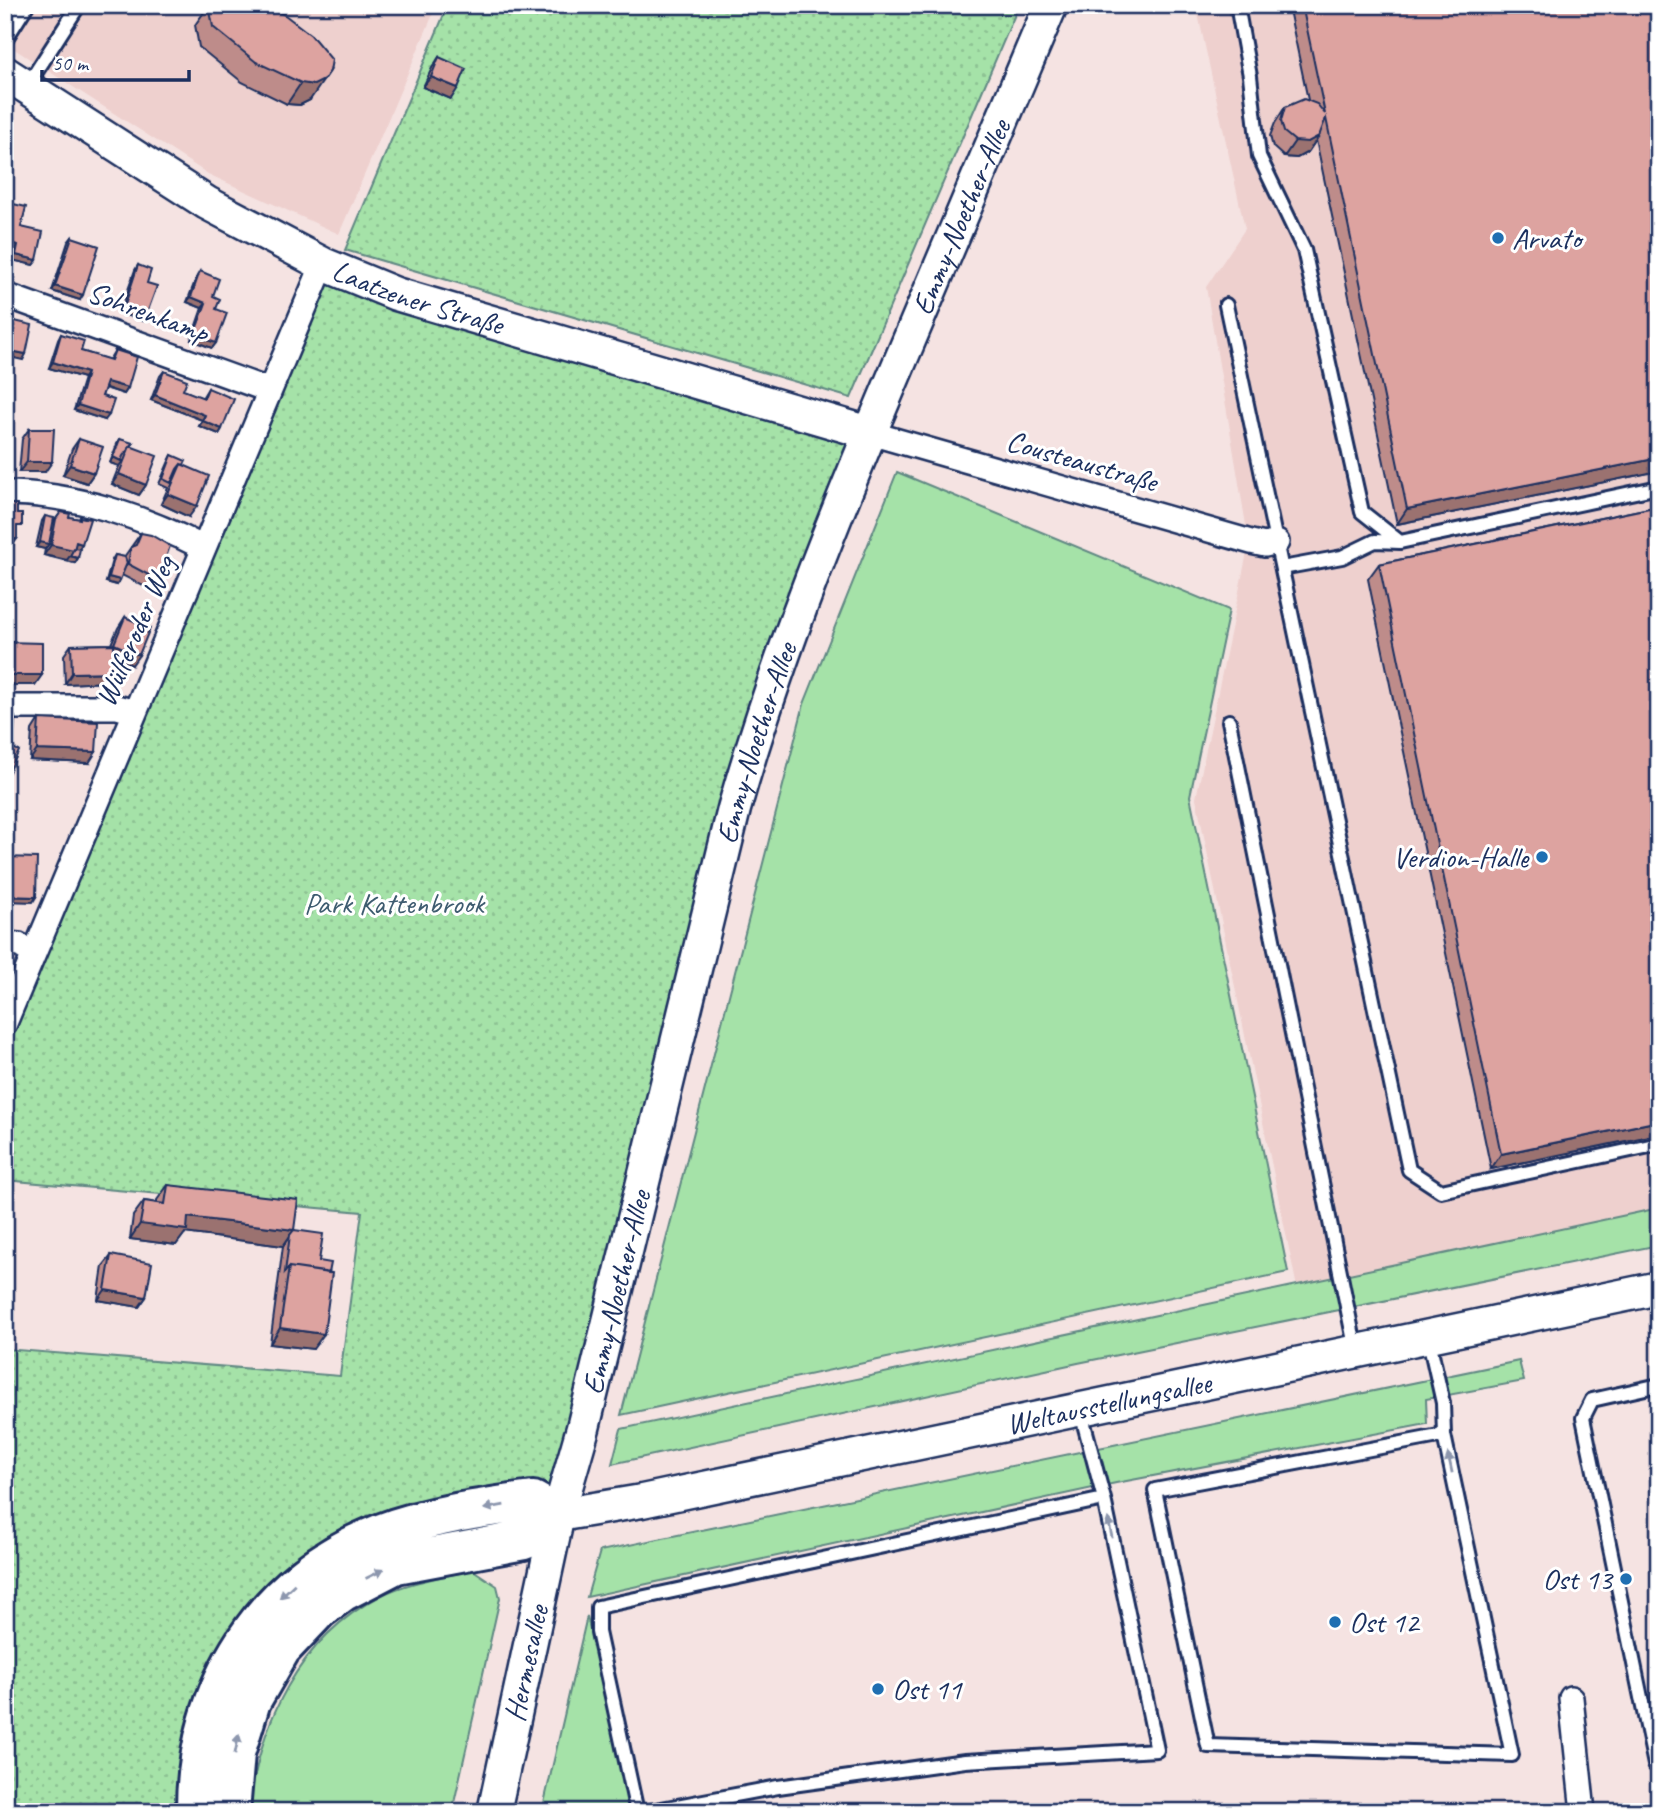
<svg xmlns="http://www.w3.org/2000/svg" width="1664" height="1817" viewBox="0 0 1664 1817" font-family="Caveat,sans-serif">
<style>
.built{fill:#eed0ce}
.green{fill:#a5e2a8;stroke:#608883;stroke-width:2}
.park{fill:url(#park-dots);stroke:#608883;stroke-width:2}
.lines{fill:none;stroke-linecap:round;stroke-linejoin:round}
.lane-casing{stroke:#1b2f5e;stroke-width:18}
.street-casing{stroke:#1b2f5e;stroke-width:28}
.secondary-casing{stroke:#1b2f5e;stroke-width:37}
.highway-casing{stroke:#1b2f5e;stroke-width:44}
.lane{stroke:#fff;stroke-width:12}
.street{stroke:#fff;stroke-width:23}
.secondary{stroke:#fff;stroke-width:32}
.highway{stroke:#fff;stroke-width:38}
.wall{fill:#be8c8a;stroke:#1b2f5e;stroke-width:2}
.shaded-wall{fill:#9b7270;stroke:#1b2f5e;stroke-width:2}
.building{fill:#dda3a0;stroke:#1b2f5e;stroke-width:2}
.oneway{fill:#8d97ae}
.poi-dot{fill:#1f6fb2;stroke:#fff;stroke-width:2.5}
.labels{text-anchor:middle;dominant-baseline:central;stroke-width:6;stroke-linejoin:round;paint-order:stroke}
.street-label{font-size:30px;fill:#1b2f5e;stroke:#fff}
.poi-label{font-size:30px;fill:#1b2f5e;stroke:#fff;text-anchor:start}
.park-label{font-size:30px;fill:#3e5c70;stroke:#fff}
</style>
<defs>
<pattern id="park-dots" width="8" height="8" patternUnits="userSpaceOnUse" patternTransform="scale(1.75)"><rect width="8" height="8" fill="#a5e2a8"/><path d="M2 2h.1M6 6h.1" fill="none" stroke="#8dc293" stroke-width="1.8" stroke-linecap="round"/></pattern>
</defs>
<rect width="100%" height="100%" fill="#f5e3e2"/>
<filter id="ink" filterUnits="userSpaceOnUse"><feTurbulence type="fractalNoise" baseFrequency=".0143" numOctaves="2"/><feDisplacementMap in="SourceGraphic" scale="14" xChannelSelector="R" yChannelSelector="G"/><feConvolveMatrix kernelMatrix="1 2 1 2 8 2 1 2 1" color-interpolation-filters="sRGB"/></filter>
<g filter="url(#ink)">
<!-- built -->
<path class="built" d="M5,5h432l-98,229 -131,-60 -203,-131z
M1196,5h463v1223l-359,74 -104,-504 53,-255 -43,-256 39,-58z"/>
<!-- green -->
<path class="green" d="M897,472l332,138 -39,186 98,476 -667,143 183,-711z
M1659,1208v37l-581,118 -466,101 9,-35z
M1519,1361l5,20 -98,18 1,25 -311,59 -529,114 13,-46z
M473,1570l24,16 3,12 -48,214h-203c10,-89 49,-173 131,-216 28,-14 63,-19 93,-26z
M587,1616l45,196h-90z"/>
<!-- park -->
<path class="park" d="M448,5h571l-168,393 -506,-148z
M323,264l547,169 -81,200 -231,882 -199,27 -163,270h-191v-463l335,27 22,-164 -357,-32v-140z"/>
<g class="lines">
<!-- lane casing -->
<g class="lane-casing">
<path id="lane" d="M1237,5l13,71 9,80 45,94 58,262 38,30 259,-55
M5,40l22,-35
M27,86l52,-81
M1226,305l183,865 32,21 218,-47
M1282,568l60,-11 33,-16 25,1
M1229,721l127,630
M1428,1336l15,67 1,32 68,320 -304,-9 -53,-256 289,-55
M1659,1385l-67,15 -9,18 72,347h4
M637,1812l-39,-180v-25l506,-108
M645,1812l133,-25 187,-26 192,-11 -53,-251 -24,-90"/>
</g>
<!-- street casing -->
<g class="street-casing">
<path id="street" d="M5,295l263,95
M870,433l381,109 14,3 12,-3
M5,493c68,0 139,24 199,55
M5,707h112l18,5
M5,944l14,1 15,9
M5,1023l318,-759
M1571,1698l12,114"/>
</g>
<!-- secondary casing -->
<g class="secondary-casing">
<g id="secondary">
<path id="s1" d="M5,73l202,130 116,61 73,30 474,139"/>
<path id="s2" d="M558,1515l84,-14 1017,-213"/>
<path id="s3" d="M494,1812l64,-297 25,-87 151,-619c44,-155 105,-304 168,-452 49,-117 99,-234 149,-352"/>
</g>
</g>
<!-- highway casing -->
<g class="highway-casing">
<path id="highway" d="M196,1812c-1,-124 68,-235 186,-279 47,-18 101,-25 151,-32l25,14 -34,25 -128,24 -54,28 -24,18 -37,39 -30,52 -16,52 -5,59"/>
</g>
<!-- lane -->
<use href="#lane" class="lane"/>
<!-- street -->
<use href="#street" class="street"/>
<!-- secondary -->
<use href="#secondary" class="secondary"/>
<!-- highway -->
<use href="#highway" class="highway"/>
</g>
<!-- wall -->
<path class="wall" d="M209,5h53l48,95 -10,5 -13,-1 -45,-22 -43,-35 -4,-22z
M1288,5h371v466l-262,53 -81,-384 -8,12 -11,6 -13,-1 -11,-10 -3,-11 5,-13 10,-16 23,-7z
M439,57l12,42 -28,-12 9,-19z
M21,227l16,33 -4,5 -21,-5z
M72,237l8,63 -28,-9 16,-49z
M138,265l9,18 -4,38 -23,-8 15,-43z
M200,271l13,25 3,13v34l-4,5 -21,-8 11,-32 -15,-6 10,-26z
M61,334l20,17 28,9 6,-10 13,38 -4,6 -19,-6 -3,8 3,24 -31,-10 10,-32 -35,-10 9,-28z
M164,371l19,19 19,8 6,-10 14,41 -3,5 -20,-8 3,-6 -51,-20 9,-24z
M29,429l16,43h-26l3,-33z
M79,439l15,34 -7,10 -24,-8 9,-26z
M120,439l12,7 14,39 -7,10 -27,-11 7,-18 -9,-3 7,-19z
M172,455l12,10 5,52 -28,-13 7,-16 -9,-4 10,-23z
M1659,506v628l-168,35 -123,-590 11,-15z
M61,512l8,5 10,2 1,-2 -2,41 -3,5 -31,-8 1,-6 -9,-2 6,-26 3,-5 8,7z
M141,533l17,47 -7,10 -29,-15 -5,10 -11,-3 6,-22 3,-5 9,2z
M125,617l7,48 -18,-8 -6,25 -43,2 -1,-29 7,-10 40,-1 7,-16z
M39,719l50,44 -59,-3 2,-30z
M168,1185l126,45 25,31 -6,88 -43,-5 13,-98 -98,-13 -9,12 -46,-6 3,-23 11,-15 13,2v-3z
M111,1256l35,41 -7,10 -41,-7 5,-34z"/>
<!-- shaded-wall -->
<path class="shaded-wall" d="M330,71l-20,29 -10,5 -13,-1 14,-21z
M431,77l27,11 -7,11 -28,-12z
M1319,136l-11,16 -11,6 -13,-1 11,-16z
M5,242l13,3 -4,5 -9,-2z
M16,255l21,5 -4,5 -21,-5z
M55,286l28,9 -3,5 -28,-9z
M191,297l15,6 -4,5 -15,-6z
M124,308l22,8 -3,5 -23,-8z
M194,335l22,8 -4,5 -21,-8z
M5,350l21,4 -3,6 -18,-4z
M53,362l34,11 -3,5 -35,-10z
M107,382l21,6 -4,6 -21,-7z
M155,395l50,20 -3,5 -51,-20z
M78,405l31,10 -4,5 -31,-10z
M203,421l19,8 -3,5 -20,-8z
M113,457l10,4 -4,5 -9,-3z
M1659,458v13l-262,53 10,-15z
M27,462h25l-7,10h-26z
M70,465l24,8 -7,10 -24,-8z
M119,474l27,11 -7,10 -27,-11z
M168,494l29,12 -8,11 -28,-13z
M5,539h12l-7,10h-5z
M40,542l9,2 -4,5 -9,-2z
M76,542l6,2 -7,10 -3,-1 -5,7 -23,-5 7,-10z
M70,556l8,2 -3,5 -9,-2z
M109,577l11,3 -3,5 -11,-3z
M114,644l25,11 -7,10 -25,-11z
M115,672l-7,10 -43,2 7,-11z
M5,675h37l-7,10h-30z
M37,750l59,2 -7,11 -59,-3z
M5,896l31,1 -3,5 -28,-1z
M1659,1121v13l-168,35 10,-15z
M188,1217l106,13 -11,16 -98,-13 -9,12 -46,-6 10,-15z
M105,1290l41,7 -7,10 -41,-7z
M280,1328l44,6 -11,15 -43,-5z"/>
<!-- building -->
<path class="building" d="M209,5h53l23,10 26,20 21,25 -2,11 -6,9 -10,5 -13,-2 -45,-21 -43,-35z
M1302,5h357v453l-252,51 -81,-391 -7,18 -11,6 -13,-1 -11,-9 -3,-11 4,-14 19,-8 13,5 8,10z
M439,57l27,12 -8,19 -27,-11z
M5,202l21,5 -5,20 22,5 -6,28 -21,-5 2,-10 -13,-3z
M72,237l27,9 -16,49 -28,-9z
M138,265l13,5 -4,13 10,3 -11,30 -22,-8z
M200,271l19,8 -6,17 7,3 -4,10 11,4 -11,30 -22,-8 12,-32 -15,-6z
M10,320l22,5 -6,29 -21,-4v-21h3z
M61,334l23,7 -3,10 30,9 4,-10 22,7 -9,31 -21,-6 -5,14 12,4 -5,15 -31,-10 9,-32 -34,-11z
M164,371l23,9 -4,10 21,8 4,-10 26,11 -12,30 -19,-8 2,-6 -50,-20z
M29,429h25l-2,33h-25z
M79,439l24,8 -9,26 -24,-8z
M120,439l13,4 -10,13 -2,5 -8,-4z
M130,446l27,10 -11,29 -27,-11z
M172,455l14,6 -2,4 -3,-1 -4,5 -6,14 -8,-4z
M181,464l28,12 -12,30 -29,-12z
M5,504h12v10h5v12h-5v13h-12z
M1659,506v615l-158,33 -122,-590z
M61,512l9,2 -1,3 11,2v-2l10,2 -8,25 -6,-2 -2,8 -23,-5 5,-26z
M45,516l9,2 -5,26 -9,-2z
M141,533l10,2 19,11 -12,34 -30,-16 3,-17 5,-2z
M74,548l6,1 -2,9 -8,-2z
M115,555l10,2 2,6 -7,17 -11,-3z
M125,617l25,11 -11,27 -25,-11z
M5,642l37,1v32h-37z
M114,644l1,28 -43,1 -1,-28z
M5,716l10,1 -2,31 6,3 -14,29z
M39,719l59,3 -2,30 -59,-2z
M5,857l32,1 -1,39 -31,-1z
M168,1185l130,15 -4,30 -106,-13 -1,13 -47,-6 4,-23 21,3z
M294,1230l29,4 -4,27 12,2 -2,10 -40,-6 -4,5 5,-37z
M111,1255l41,8 -6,34 -41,-7z
M289,1267l43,6 -8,61 -44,-6z"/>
<!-- one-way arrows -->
<defs><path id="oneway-solid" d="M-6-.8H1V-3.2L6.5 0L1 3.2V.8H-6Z" transform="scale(1.75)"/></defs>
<g class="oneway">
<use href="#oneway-solid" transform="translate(1450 1463) rotate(-102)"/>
<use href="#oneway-solid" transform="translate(494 1507) rotate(170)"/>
<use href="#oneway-solid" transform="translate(1110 1528) rotate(-102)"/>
<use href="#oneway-solid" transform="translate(375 1574) rotate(-26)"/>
<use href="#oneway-solid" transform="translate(287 1591) rotate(137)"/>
<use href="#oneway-solid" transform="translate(237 1744) rotate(-78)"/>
</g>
</g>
<!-- markers -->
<g class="poi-dot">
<circle cx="1498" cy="238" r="7"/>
<circle cx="1542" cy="857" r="7"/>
<circle cx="1626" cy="1579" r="7"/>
<circle cx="1335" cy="1622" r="7"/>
<circle cx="878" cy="1689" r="7"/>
</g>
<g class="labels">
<!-- street labels -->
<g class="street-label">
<text stroke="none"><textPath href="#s3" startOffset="1666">Emmy-Noether-Allee</textPath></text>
<text stroke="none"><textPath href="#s1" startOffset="472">Laatzener Straße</textPath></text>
<text transform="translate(148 312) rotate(20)">Sohrenkamp</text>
<text transform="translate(1082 461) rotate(16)">Cousteaustraße</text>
<text transform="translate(135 631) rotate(-67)">Wülferoder Weg</text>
<text stroke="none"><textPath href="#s3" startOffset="1101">Emmy-Noether-Allee</textPath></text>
<text stroke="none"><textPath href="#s3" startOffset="534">Emmy-Noether-Allee</textPath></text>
<text stroke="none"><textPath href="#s2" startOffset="562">Weltausstellungsallee</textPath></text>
<text stroke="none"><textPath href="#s3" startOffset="152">Hermesallee</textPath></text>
</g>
<!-- poi labels -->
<g class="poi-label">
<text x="1512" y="238">Arvato</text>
<text x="1528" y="857" text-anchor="end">Verdion-Halle</text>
<text x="1612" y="1579" text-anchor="end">Ost 13</text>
<text x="1349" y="1622">Ost 12</text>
<text x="892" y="1689">Ost 11</text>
</g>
<!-- park labels -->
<g class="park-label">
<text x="394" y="903">Park Kattenbrook</text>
</g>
</g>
<!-- margin -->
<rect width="1664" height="1817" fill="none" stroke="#fff" stroke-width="28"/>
<rect x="14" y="14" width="1636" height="1789" fill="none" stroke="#1b2f5e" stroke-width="2.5" filter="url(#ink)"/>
<!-- scale -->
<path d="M42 70v10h147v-10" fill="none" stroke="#1b2f5e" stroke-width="3.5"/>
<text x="52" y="70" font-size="21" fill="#1b2f5e" stroke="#ffffff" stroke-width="5" paint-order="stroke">50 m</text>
</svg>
